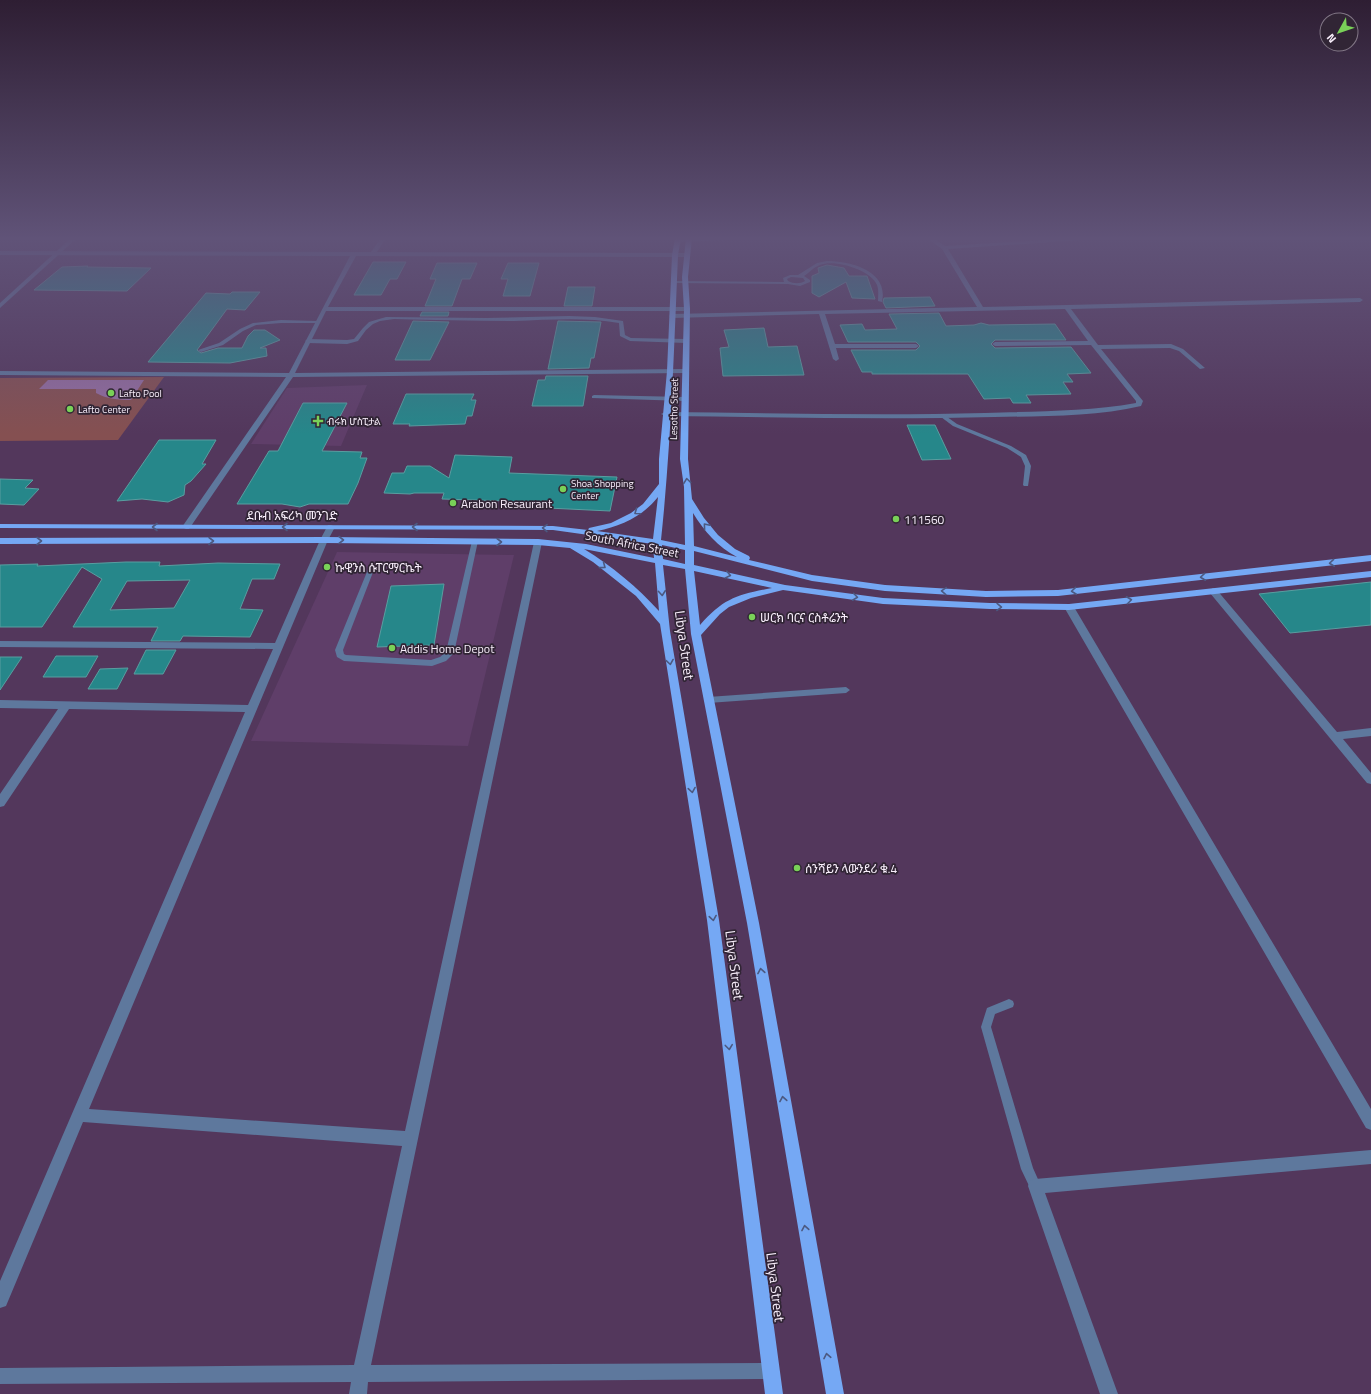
<svg xmlns="http://www.w3.org/2000/svg" width="1371" height="1394" viewBox="0 0 1371 1394" font-family="'Titillium Web','Noto Sans Ethiopic',sans-serif">
<style>
.built{fill:#5f3e69}
.green{fill:#855051}
.water{fill:#946ea0}
.building{fill:#26878a;stroke:#599ea0;fill-rule:evenodd}
.lines{fill:none;stroke-linecap:round;stroke-linejoin:round}
.service{fill:#5e789d;fill-rule:evenodd}
.minor{fill:#5e789d;fill-rule:evenodd}
.tertiary{fill:#5e789d;fill-rule:evenodd}
.primary{fill:#75a8f4;fill-rule:evenodd}
.oneway{stroke:#4c5981}
.poi-dot{fill:#79d158;stroke:#312535;stroke-width:1.5}
.labels{text-anchor:middle;dominant-baseline:central;stroke-width:3.5;stroke-linejoin:round;paint-order:stroke}
.far-poi-label{font-size:10px;fill:#f9effc;stroke:#312535;text-anchor:start}
.far-street-label{font-size:10px;fill:#f9effc;stroke:#312535}
.poi-label{font-size:12px;fill:#f9effc;stroke:#312535;text-anchor:start}
.street-label{font-size:12px;fill:#f9effc;stroke:#312535}
.near-street-label{font-size:14px;fill:#f9effc;stroke:#312535}
</style>
<rect width="100%" height="100%" fill="#53375c"/>
<!-- built -->
<path class="built" d="M367,385l-26,61 -90,-2 36,-56z
M337,552l177,3 -46,191 -217,-5z"/>
<!-- green -->
<path class="green" d="M164,377l-46,63 -118,1v-63z"/>
<!-- water -->
<path class="water" d="M48,380h96l-13,20c-13,0 -24,-1 -35,-7v-4h-57z"/>
<!-- building -->
<path class="building" d="M373,262h33l-9,17h-7l-9,16h-27z
M437,263h40l-7,16h-8l-10,27h-27l11,-27h-6z
M508,263h31l-9,33h-27l5,-17h-7z
M827,265l17,3 5,8h18l8,23 -23,-1 -6,-16 -27,15 -7,-4v-17l7,-3 -1,-5z
M88,266l-1,1 64,1 -24,23 -93,-1 28,-23z
M568,287h27l-3,19h-28z
M232,292h28l-15,18 -18,-1 -30,41 4,3 17,-5h24l6,-12 6,-6h11l15,10 -20,8h6l1,8 -37,7 -82,-1 58,-69 24,1z
M930,297l5,9 -49,2 -3,-6 1,-4z
M422,312h27l-1,4h-28z
M939,313l7,13 28,-1 7,-2 8,2 66,-1 11,16h-71l-4,4 4,4 76,-1 20,26 -24,1 6,8h-10l8,12 -45,1 5,8h-18l-3,-5 -26,1 -16,-25h-96v-2h-10l-11,-22h65l4,-4 -4,-4h-68l-8,-17 22,-1 3,6 32,-1 -8,-15z
M413,321l36,1 -19,38h-35z
M558,321l43,1 -7,36h-3l-2,10 -41,1z
M764,328l4,19 29,-1 7,29 -81,1 -3,-28 9,-1 -5,-17z
M546,376h42l-5,30h-51l6,-26h7z
M406,394h68l-3,6h5l-4,16h-5l-2,8 -56,2 1,-2h-17z
M303,403h44l-25,48 40,1 -2,6h7l-9,25 -10,21h-39l-9,3 -18,-3h-45l32,-53h9z
M907,425h28l16,34 -29,1z
M159,440h57l-14,24h4l-15,17 -6,4 -1,10 -16,7 -26,-3 -25,2z
M455,455l57,2 -3,16 108,4 -7,34 -104,-5 2,-5 -66,-2 2,-6h-30l-4,1 -26,-1 8,-20h12l3,-7h23l19,12z
M0,479l33,1 -8,8 14,1 -15,16 -24,-1z
M126,562h34l-1,4 59,-3 62,1 -6,15h-22l-12,30 23,1 -13,27 -67,-1 -3,5h-29l7,-14h-85l29,-48 -20,-12 -40,60h-42v-62l38,-1 -1,2zM190,580l-16,28 -64,2 17,-29z
M1371,582v43l-81,8 -31,-39z
M444,584l-10,61 -57,2 14,-61z
M146,650h30l-13,24h-29z
M56,656h42l-12,21h-43z
M0,657h22l-22,33z
M128,668l-11,21h-29l12,-20z"/>
<g class="lines">
<!-- service -->
<path class="service" d="M827,261c24,0 62,10 55,41l-4,-1c0,-5 1,-11 -1,-16 -6,-15 -42,-26 -57,-20 -6,2 -10,7 -16,11l6,4v2l-10,4 -12,-2 -115,-1 -2,-1 2,-1 111,1 -1,-4 7,-3h8l19,-12zM791,277l12,1 2,3c-5,3 -11,3 -17,0l-1,-2z
M569,316l26,1 28,4 2,14 6,3 55,1 3,2 -3,2 -56,-2 -10,-5 -1,-13c-35,-6 -70,-3 -105,-2 -40,0 -80,-1 -120,-2l-14,2 -7,3 -7,6 -8,11 -11,3 -39,-1 -3,-2 3,-2 39,1 7,-1 9,-11 6,-6 17,-5 100,1z
M281,320l36,1 2,1 -2,1h-36l-25,2 -13,6 -20,14 -22,7 -3,-2 21,-7 21,-14 13,-6z
M594,395l91,2 3,2 -3,2 -93,-3v-2z
M943,414l14,10 54,22 15,9 5,11 -3,20h-4l-1,-1 2,-19 -4,-9 -14,-9 -54,-22 -12,-9 -1,-1z
M475,539l3,2 -24,112 -8,8 -14,5 -88,-5 -7,-4 -2,-7 34,-83 3,-2 3,2 -32,83 1,4 2,1 85,5 9,-3 6,-5 26,-111z
M846,687l4,3 -4,3 -138,10 -4,-3 4,-3z
M1009,999l4,2 1,3 -1,3 -18,7 -4,13 42,141 8,18 -2,4 -4,2 -4,-2 -10,-21 -40,-142 6,-19z"/>
<!-- minor -->
<path class="minor" d="M381,238h5l-9,14 309,1 3,2 -3,2 -330,-1 -28,51h359l3,2 -3,2h-361l-31,62 391,-4 3,2 -3,2 -393,4 -104,152h-3l-4,-2 104,-150 -286,-2v-4l289,2 61,-117 -350,-1v-4l371,1z
M771,238l-94,4 -3,-2 4,-2z
M927,238h6l12,8 133,-8h35l-165,11 35,58 377,-9 3,2 -3,2 -289,7 27,36 73,-1 12,5 22,19 -5,1 -21,-18 -9,-3 -69,1 42,52 -2,5c-45,11 -100,10 -147,11 -110,3 -219,0 -329,-1l-4,-2 4,-2c107,1 214,4 320,1 50,-2 101,-1 151,-10v-2l-45,-56 -96,1 -3,-2 3,-2 93,-1 -23,-32 -240,5 10,30h81l3,2 -3,2h-80l3,11 -3,2 -3,-2 -14,-45 -147,4 -3,-2 3,-2 305,-7 -35,-58z
M328,525h3l4,2 -7,13 -239,569 316,22 129,-589 4,-3 3,1 1,2 -171,823 399,-2 6,2 2,6 -2,6 -6,2 -402,3 -1,12h-18l2,-12 -351,2v-16l354,-3 48,-219 -319,-24 -77,184 -6,2v-27l245,-569 -176,-3 -65,97 -4,1v-13l58,-85 -58,-1v-8l248,5 25,-56 -273,-2v-6l275,2 45,-103z
M1213,588l3,1 121,143 34,-4v8l-28,3 28,34v11l-4,-1 -157,-190 -1,-2z
M1069,604l5,3 297,502v21l-5,-2 -302,-521z
M1371,1150v14l-326,29 73,201h-18l-72,-208 2,-5 5,-2z"/>
<!-- tertiary -->
<path class="tertiary" d="M71,238h6l-77,70v-5z"/>
<!-- primary -->
<path class="primary" d="M675,238h6l-3,17c-4,95 -7,191 -17,285l24,5 -1,-58 -4,-28 4,-150 -2,-32 4,-39h6l-4,39 2,32 -2,150 4,40 12,19 14,17 17,14 14,7 1,2 -1,2 63,15 73,10 101,6 72,-1 313,-35v6l-313,35 -72,1 -101,-6 -73,-10 -118,-30v14l91,20 98,13 107,5 79,1 302,-33v6l-302,33 -79,-1 -107,-5 -100,-14 -32,8 -22,9 -9,7 -19,21 58,288 85,471h-18l-79,-471 -56,-289 -6,-65 -22,-4 7,66 49,289 64,474h-18l-58,-474 -47,-296 -24,-28 -43,-34 -23,-14 -32,-3 -214,-2 -324,1v-6l324,-1 214,2 48,5 68,14 -1,-14 -100,-14 -553,-2v-4l553,2 35,4 1,-2 22,-5 20,-10 12,-9 16,-20v-25l8,-88 5,-116zM658,497l-5,42 -56,-8c24,-5 45,-14 61,-34zM693,513c11,18 25,34 44,44l-43,-11zM662,545l23,5v14l-22,-5zM584,549l71,14 4,48c-22,-24 -47,-45 -75,-62zM694,571l78,17c-35,7 -48,10 -72,37z"/>
</g>
<!-- one-way arrows -->
<defs><path id="oneway-chevron" d="M-2-3.5L2.5 0L-2 3.5" fill="none" stroke-width="1.6" stroke-linecap="round" stroke-linejoin="round"/></defs>
<g class="oneway">
<use href="#oneway-chevron" transform="translate(687 481) rotate(-98)"/>
<use href="#oneway-chevron" transform="translate(637 512) rotate(145)"/>
<use href="#oneway-chevron" transform="translate(706 526) rotate(-130)"/>
<use href="#oneway-chevron" transform="translate(155 527) rotate(-180)"/>
<use href="#oneway-chevron" transform="translate(285 527) rotate(-180)"/>
<use href="#oneway-chevron" transform="translate(415 527) rotate(-180)"/>
<use href="#oneway-chevron" transform="translate(545 528) rotate(-179)"/>
<use href="#oneway-chevron" transform="translate(341 540)"/>
<use href="#oneway-chevron" transform="translate(39 541)"/>
<use href="#oneway-chevron" transform="translate(211 541)"/>
<use href="#oneway-chevron" transform="translate(499 542)"/>
<use href="#oneway-chevron" transform="translate(1332 563) rotate(174)"/>
<use href="#oneway-chevron" transform="translate(603 566) rotate(37)"/>
<use href="#oneway-chevron" transform="translate(728 575) rotate(13)"/>
<use href="#oneway-chevron" transform="translate(1203 577) rotate(174)"/>
<use href="#oneway-chevron" transform="translate(944 591) rotate(-177)"/>
<use href="#oneway-chevron" transform="translate(1074 591) rotate(174)"/>
<use href="#oneway-chevron" transform="translate(662 593) rotate(85)"/>
<use href="#oneway-chevron" transform="translate(855 597) rotate(7)"/>
<use href="#oneway-chevron" transform="translate(1129 600) rotate(-7)"/>
<use href="#oneway-chevron" transform="translate(999 607) rotate(1)"/>
<use href="#oneway-chevron" transform="translate(670 662) rotate(81)"/>
<use href="#oneway-chevron" transform="translate(692 790) rotate(81)"/>
<use href="#oneway-chevron" transform="translate(713 918) rotate(81)"/>
<use href="#oneway-chevron" transform="translate(761 971) rotate(-100)"/>
<use href="#oneway-chevron" transform="translate(729 1047) rotate(83)"/>
<use href="#oneway-chevron" transform="translate(783 1099) rotate(-100)"/>
<use href="#oneway-chevron" transform="translate(805 1228) rotate(-100)"/>
<use href="#oneway-chevron" transform="translate(827 1356) rotate(-101)"/>
</g>
<!-- sky -->
<linearGradient id="sky" x2="0" y2="1"><stop stop-color="#2e1e33"/><stop offset="0.55" stop-color="#605378"/><stop offset="1" stop-color="#605378" stop-opacity="0"/></linearGradient>
<rect width="1371" height="434" fill="url(#sky)"/>
<!-- markers -->
<g class="poi-dot">
<circle cx="111" cy="393" r="4"/>
<circle cx="70" cy="409" r="4"/>
<path d="M316 415h4v4h4v4h-4v4h-4v-4h-4v-4h4z"/>
<circle cx="563" cy="489" r="4"/>
<circle cx="453" cy="503" r="4"/>
<circle cx="896" cy="519" r="4"/>
<circle cx="327" cy="567" r="4"/>
<circle cx="752" cy="617" r="4"/>
<circle cx="392" cy="648" r="4"/>
<circle cx="797" cy="868" r="4"/>
</g>
<g class="labels">
<!-- far-poi labels -->
<g class="far-poi-label">
<text x="119" y="393">Lafto Pool</text>
<text x="78" y="409">Lafto Center</text>
<text x="327" y="421">ብሩክ ሆስፒታል</text>
<text x="571" y="483">Shoa Shopping<tspan x="571" dy="12">Center</tspan></text>
</g>
<!-- far-street labels -->
<g class="far-street-label">
<text transform="translate(674 409) rotate(-89)">Lesotho Street</text>
</g>
<!-- poi labels -->
<g class="poi-label">
<text x="461" y="503">Arabon Resaurant</text>
<text x="904" y="519">111560</text>
<text x="335" y="567">ኩዊንስ ሱፐርማርኬት</text>
<text x="760" y="617">ሠርክ ባርና ርስቶሬንት</text>
<text x="400" y="648">Addis Home Depot</text>
<text x="805" y="868">ሰንሻይን ላውንደሪ ቁ.4</text>
</g>
<!-- street labels -->
<g class="street-label">
<text x="292" y="515">ደቡብ አፍሪካ መንገድ</text>
<text transform="translate(632 544) rotate(11)">South Africa Street</text>
</g>
<!-- near-street labels -->
<g class="near-street-label">
<text transform="translate(685 645) rotate(82)">Libya Street</text>
<text transform="translate(735 965) rotate(83)">Libya Street</text>
<text transform="translate(776 1287) rotate(83)">Libya Street</text>
</g>
</g>
<!-- north arrow -->
<g transform="translate(1339 32) rotate(230)"><circle r="19" fill="#312535" stroke="#817685"/>
<path d="M0-3L7 15L0 10L-7 15Z" fill="#79d158"/>
<text y="-6" font-size="11" font-weight="bold" text-anchor="middle" fill="#f9effc">N</text>
</g>
</svg>
